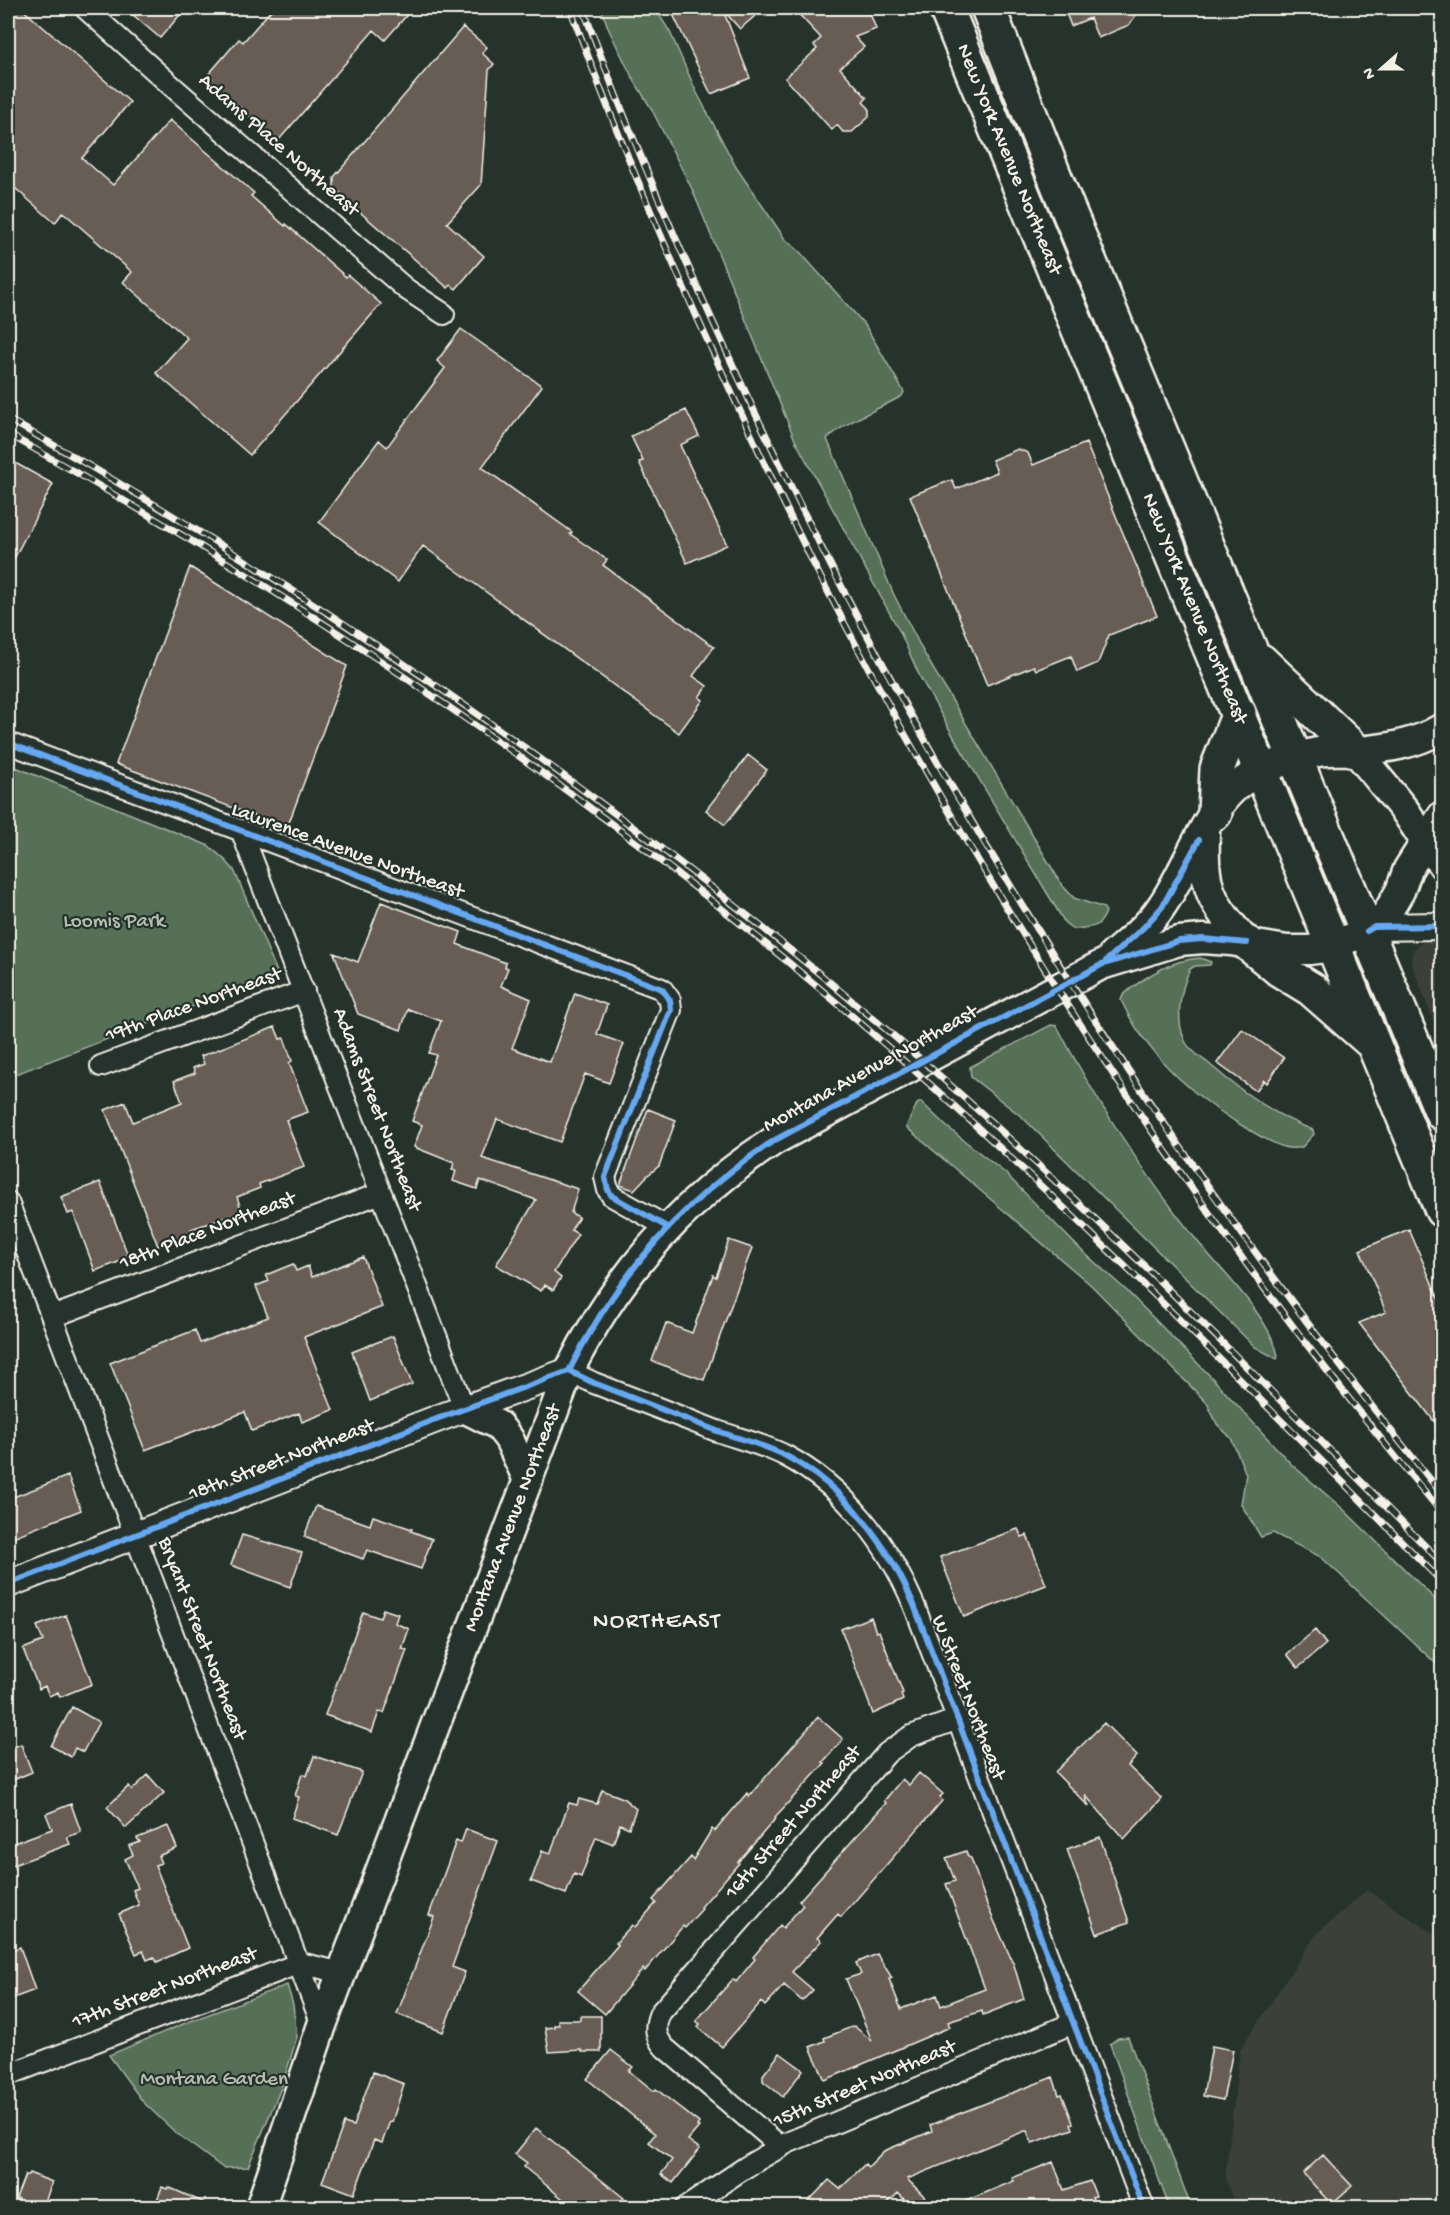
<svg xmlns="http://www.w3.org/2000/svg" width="1450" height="2215" viewBox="0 0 1450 2215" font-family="'Gochi Hand',sans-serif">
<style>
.built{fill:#3a4039}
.green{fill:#546f56;stroke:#a4b09f;stroke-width:1.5}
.building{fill:#685d54;stroke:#f4f1e8;stroke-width:1.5}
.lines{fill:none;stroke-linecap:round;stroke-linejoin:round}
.minor-casing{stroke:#f4f1e8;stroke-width:24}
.tertiary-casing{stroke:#f4f1e8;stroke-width:30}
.secondary-casing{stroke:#f4f1e8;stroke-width:33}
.trunk-casing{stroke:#f4f1e8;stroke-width:38}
.minor{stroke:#26332d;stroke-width:20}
.tertiary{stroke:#26332d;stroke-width:26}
.secondary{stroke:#26332d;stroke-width:28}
.trunk{stroke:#26332d;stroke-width:33}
.rail-casing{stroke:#f4f1e8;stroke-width:7}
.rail{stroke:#26332d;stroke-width:4.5;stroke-dasharray:14;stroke-linecap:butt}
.cycleway-casing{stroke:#26332d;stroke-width:10}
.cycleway{stroke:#66a8f1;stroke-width:6}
.labels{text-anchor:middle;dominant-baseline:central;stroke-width:4.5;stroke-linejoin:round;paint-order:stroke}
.street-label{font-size:21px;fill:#f4f1e8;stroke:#26332d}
.park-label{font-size:21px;fill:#b4bdae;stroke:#26332d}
.quarter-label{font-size:24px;letter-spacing:1.5px;fill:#f4f1e8;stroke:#26332d}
</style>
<rect width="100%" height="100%" fill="#26332d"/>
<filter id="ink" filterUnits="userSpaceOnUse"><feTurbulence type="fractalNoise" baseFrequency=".0167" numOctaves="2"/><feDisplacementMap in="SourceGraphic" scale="12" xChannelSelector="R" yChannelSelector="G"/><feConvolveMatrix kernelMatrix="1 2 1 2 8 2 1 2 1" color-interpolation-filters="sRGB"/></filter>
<g filter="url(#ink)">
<!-- built -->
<path class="built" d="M1432,940l10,1v102l-31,-81 1,-10 9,-9z
M1367,1890l75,49v268h-206l-11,-28 15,-129 76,-116z"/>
<!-- green -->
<path class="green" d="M601,8h54l15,24 26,59 40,76 49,72 14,12 66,74 39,67 -2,4c-25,14 -54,24 -75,43l67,156 31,60 137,230 12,13 30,10 2,4c-7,18 -16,15 -33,17l-8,-6 -110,-184 -35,-62 -20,-45 -105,-192 -103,-251 -41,-81 -19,-31 -23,-47z
M8,764l201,82 16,14 9,10 44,104 -270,103z
M1200,958l11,4 -1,3 -15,1 -5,3c-10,22 -15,49 -5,72 4,9 15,16 23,22 31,27 65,52 105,67l1,4 -12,13c-16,5 -30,-5 -44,-12 -56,-31 -110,-76 -137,-135l2,-5c21,-18 48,-35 77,-37z
M1051,1025l6,1c38,74 86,146 137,211 26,33 76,79 84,119l-1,3 -22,-12 -233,-230 -51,-40 -1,-10z
M921,1102l25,24 59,47 76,77 46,41 88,90 76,83 52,45 99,97v63l-121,-112 -48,-24 -12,4 -20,-33 5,-30 -15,-36 -14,-14 -10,-21 -116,-118 -185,-158 11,-23z
M287,1985l6,20 4,32 -14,46 -35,84 -25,1 -47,-35 -33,-31 -34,-47 79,-33z
M1128,2037l63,170h-22l-59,-163 8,-6z"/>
<!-- building -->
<path class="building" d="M8,8h13l109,94 -48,56 31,27 57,-65 84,73 -3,3 34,30 1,-2 60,53 2,-2 33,29 -131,151 -94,-82 31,-35 -64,-56 9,-10 -69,-60 -8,11 -47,-41z
M125,8h61l-26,30z
M273,8h140l-28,32 -11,-10 -96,111 -68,-60 2,-3 -4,-3 31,-36 4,3z
M670,8h94l-24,21 -17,-19 27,68 -39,16z
M793,8h75l8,21 -21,8 9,10 -24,21 27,30 -4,4 6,6v9l-17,15h-9l-6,-7 -5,5 -47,-52 32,-29 -3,-4 7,-7z
M1064,8h77l-12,17 -31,13 -8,-20 -19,8z
M463,27l24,20 -5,6 12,11 -5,6 -8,115 -34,38 37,33 -28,33 -5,-4 -3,3 -108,-93 1,-1 -7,-7v-10z
M461,329l81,57 -60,81 90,65 -2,2 37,26 -4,5 111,82 -21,29 14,10 -8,11 4,3 -24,33 -256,-187 -25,36 -79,-60 60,-82 8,7 58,-79 -8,-7z
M686,410l13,26 -19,9 47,100 -40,18 -48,-101 4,-1 -12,-25z
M1086,443l71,173 -48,19 -11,28 -21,9 -6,-16 -35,14 -2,-4 -47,19 -77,-189 42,-16 4,9 41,-17 -5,-12 26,-11 10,4 5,12z
M8,459l45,25 -45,86z
M190,567l157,99 -60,162 -171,-64z
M748,755l19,15 -42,55 -19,-15z
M381,902l80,30 -4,12 49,19 -1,4 3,1 -7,18 30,13 -19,49 38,14 25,-69 32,12 -10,29 27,10 -15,39 -24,-9 -25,68 -63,-23 -15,39 96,31 -7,24 8,4 -8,13 7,4 -24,38 7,6 -8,12 -8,-5 -4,6 -45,-26 40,-65 -56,-20 -3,9 -24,-8 3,-10 -4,-1 2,-7 -40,-16 8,-22 -10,-4 24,-66 -7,-2 12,-32 -33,-12 -7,21 -43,-16 -24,-61 24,9z
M275,1027l5,12 4,-1 8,23 -3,2 19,49 -22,8 18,47 -45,17 1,4 -23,9 5,15 -51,17 1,4 -34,13 -53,-136 20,-8 8,20 49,-20 -8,-21 21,-8 -2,-5 11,-4 -3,-8z
M1242,1029l42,29 -17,25 -3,-3 -8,11 -39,-28z
M648,1109l28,11 -17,46 -11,9 -14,15 -14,-5z
M100,1182l29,76 -34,13 -22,-59 -5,2 -7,-17z
M1409,1229l34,80v124l-84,-110 27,-11 -26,-62z
M729,1240l23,8 -48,132 -52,-19 14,-38 26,10 21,-58 3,2z
M363,1257l19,50 -78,30 29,73 -31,12 -3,-9 -47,18 -7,-19 -100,38 -35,-87 85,-33 5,13 68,-26 -12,-31 13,-5 -3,-6 27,-11 3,7 12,-5 4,11z
M393,1336l19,48 -42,17 -18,-49z
M68,1476l13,34 -73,29v-40z
M316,1506l54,19 3,-9 39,13 -1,2 21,8 -11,30 -54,-19 -4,9 -59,-22z
M1018,1529l4,8 5,-2 19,50 -82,32 -24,-60z
M242,1535l60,18 -12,34 -59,-22z
M383,1609l15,5 -3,9 14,6 -7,20 5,1 -23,63 -5,-1 -7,20 -47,-17 38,-103 17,6z
M66,1615l26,69 -32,13 -2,-5 -9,4 -4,-10 -6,3 -16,-40 20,-8 -6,-15z
M871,1617l5,15 3,-1 24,62 -2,1 2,6 -30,14 -32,-85z
M1315,1630l11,14 -28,24 -11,-14z
M72,1707l27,15 -16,30 -8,-4 -4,9 -20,-11z
M818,1717l25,22 -20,23 2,1 -50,54 1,1 -38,44 1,1 -38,44 1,2 -17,19 -2,-2 -38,45 -2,-2 -38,45 -27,-23 40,-46 -2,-2 5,-6 11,-12 3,2 21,-24 -3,-3 38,-43 2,3 19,-31 3,2 32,-38 2,3z
M1104,1723l33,33 -9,10 34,33 -38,40 -39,-44 4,12 -34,-35z
M21,1744l11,28 -24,10v-33z
M314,1756l48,16 -24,63 -46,-17 7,-21 -4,-1 7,-22 5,2z
M919,1773l24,21 -3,3 2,4 -101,116 -3,-3 -21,24 4,3 -29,31 21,18 -11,11 -18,-16 -19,21 -4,-4 -39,45 -24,-20 2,-3 -4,-3 37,-42 3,3 19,-23 -2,-2 27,-32 3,3 20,-23 -4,-4 77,-87 10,-11 -2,-2 18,-22 7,6z
M148,1775l16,18 -38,35 -19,-21 22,-21 3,4z
M602,1790l21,8 13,11 -7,19 -9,-4 -7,20 -17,-7 -15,40 -7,-3 -8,20 -35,-13 11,-30 8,3 19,-51 8,2 2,-6 18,5z
M71,1804l10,28 -14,5 3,7 -62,23v-22l44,-16 -6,-15z
M168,1826l9,22 -19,8 3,7 -6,2 33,83 -31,14 -3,-5 -7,3 -4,-9 -7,3 -17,-40 20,-9 -6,-15 5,-2 -13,-29 8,-4 -4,-9 11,-4 -3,-4z
M466,1829l32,12 -46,126 13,5 -22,60 -46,-18 37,-97 -5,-2 27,-74 5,2z
M1100,1837l29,85 -32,12 -30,-85z
M966,1851l2,6 3,1 16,47 27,60 10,34 -41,16 -1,-4 -34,11 2,5 -125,53 -15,-33 15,-6 -1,-3 30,-12 18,15 -26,-62 15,-5 -5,-11 21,-9 15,24 -3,1 12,30 36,-14 4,11 44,-17 -39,-105 9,-3 -9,-23z
M20,1947l15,43 -27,10v-48z
M580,2016h21v36h-19v-2l-33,2 -4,-24 9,-1v-2h5l-1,-5h22z
M1212,2046l21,4 -10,50 -20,-4z
M611,2050l22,17 -4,4 25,20 2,-2 43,34 -2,3 2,1 -11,13 12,9 -27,34 -12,-9 11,-14 -23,-18 6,-8 -68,-55z
M780,2053l23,17 -20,27 -20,-16v-6z
M373,2072l31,12 -12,38 -2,-1 -8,22 -8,-3 -20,54 -32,-12 22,-59 9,3z
M1053,2077l6,18 3,-1 11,29 -2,1 2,5 -41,14 -5,-12h-2l-118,48 29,29h-23l-15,-15 -15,15h-81l27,-28 11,9 25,-25 3,3 16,-16 48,-20 -2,-6z
M536,2128l88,70 -8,10h-42l-50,-41 3,-4 -12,-9z
M1323,2155l29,31 -21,18 -28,-31z
M1053,2162l11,28 26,-9 6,15 -4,1 4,11h-147l65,-27 -2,-3z
M29,2173l23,9 -9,26h-9l-16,-7 1,-2 -3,-1 9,-23h3z
M162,2187l5,2 1,-2 48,21h-62z"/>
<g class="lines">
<!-- minor casing -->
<g class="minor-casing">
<path id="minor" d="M85,8l88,79 233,202 38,25
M8,743l654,246 8,11 1,10 -66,167 3,13 4,6 55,31
M241,830l223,578
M101,1066l203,-75
M8,1202l314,823
M52,1317l329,-124
M569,1371l25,12c41,16 82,32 123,48 23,8 48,14 69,25 60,32 102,88 128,149l230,603
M8,2075l292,-112 42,10
M781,2147l-116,-99c-10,-11 -11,-21 -5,-35l227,-260 24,-17 47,-17
M685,2208l61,-41 41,-24 286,-120"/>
</g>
<!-- tertiary casing -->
<g class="tertiary-casing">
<path id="tertiary" d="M1426,843l16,23
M1374,927l68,-1
M8,1584l431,-166 130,-47"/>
</g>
<!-- secondary casing -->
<g class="secondary-casing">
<g id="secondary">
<path d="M1356,751l50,61 20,31"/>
<path d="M1205,833c-2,57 5,68 42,110"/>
<path d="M1112,956c18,-16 38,-31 51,-52 24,-35 44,-98 79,-122 21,-15 52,-25 76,-30 12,-2 25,-1 37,-1 31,-2 61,-7 87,-23"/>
<path d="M464,1408l34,17 11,14 19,41"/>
<path id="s1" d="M260,2208l62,-183 247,-654c47,-95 116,-173 206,-231l326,-175 78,-24 24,-2 28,2 56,9h22l16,-2 33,-13 16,-8 12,-12 14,-24 8,-22 34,-53"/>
</g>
</g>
<!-- trunk casing -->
<g class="trunk-casing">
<g id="trunk">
<path id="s2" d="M946,8l496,1202"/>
<path d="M988,8l70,177 384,928"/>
<path d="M1261,661l95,90"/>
<path d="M1215,813l2,-44 22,-56"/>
<path d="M1247,943l33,27 31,19 58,51"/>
</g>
</g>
<!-- minor -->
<use href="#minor" class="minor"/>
<!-- tertiary -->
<use href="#tertiary" class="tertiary"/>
<!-- secondary -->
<use href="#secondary" class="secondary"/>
<!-- trunk -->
<use href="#trunk" class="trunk"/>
<!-- rail casing -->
<g class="rail-casing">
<path id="rail" d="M570,8c45,123 97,245 152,364 33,72 67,144 103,214 171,330 379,643 617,927
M583,8c43,119 94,236 147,351 189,411 426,785 712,1135
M8,419c315,178 612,383 887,618 192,165 369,347 547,526
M8,434c285,159 559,343 810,553 220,185 421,391 624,595"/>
</g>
<!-- rail -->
<use href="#rail" class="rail"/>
<!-- cycleway casing -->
<g class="cycleway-casing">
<path id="cycleway" d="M8,743l654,246 8,11 1,10 -66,167 3,13 4,6 55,31
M1367,931l7,-4 68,-1
M1106,961l38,-34 18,-20 37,-67
M569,1371l25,12c41,16 82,32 123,48 23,8 48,14 69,25 60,32 102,88 128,149l230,603
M569,1371c47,-95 116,-173 206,-231l326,-175 78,-24 24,-2 44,4
M8,1584l431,-166 130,-47"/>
</g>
<!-- cycleway -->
<use href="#cycleway" class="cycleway"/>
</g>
</g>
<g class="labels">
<!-- street labels -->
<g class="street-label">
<text transform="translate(278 146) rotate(41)">Adams Place Northeast</text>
<text stroke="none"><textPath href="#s2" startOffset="164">New York Avenue Northeast</textPath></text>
<text stroke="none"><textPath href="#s2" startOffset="650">New York Avenue Northeast</textPath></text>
<text transform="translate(347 852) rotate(20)">Lawrence Avenue Northeast</text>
<text transform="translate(194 1006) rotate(-20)">19th Place Northeast</text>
<text transform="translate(871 1070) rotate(-29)">Montana Avenue Northeast</text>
<text transform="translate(376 1110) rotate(69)">Adams Street Northeast</text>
<text transform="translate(208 1232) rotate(-21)">18th Place Northeast</text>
<text transform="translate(282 1461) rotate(-21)">18th Street Northeast</text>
<text stroke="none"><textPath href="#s1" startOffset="735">Montana Avenue Northeast</textPath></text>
<text transform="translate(201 1639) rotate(69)">Bryant Street Northeast</text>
<text transform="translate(967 1698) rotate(69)">W Street Northeast</text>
<text transform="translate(794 1823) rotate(-49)">16th Street Northeast</text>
<text transform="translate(165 1989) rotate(-21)">17th Street Northeast</text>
<text transform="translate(865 2085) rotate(-23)">15th Street Northeast</text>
</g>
<!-- park labels -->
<g class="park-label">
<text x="114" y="922">Loomis Park</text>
<text x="214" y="2080">Montana Garden</text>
</g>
<!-- quarter labels -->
<g class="quarter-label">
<text x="657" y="1622">NORTHEAST</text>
</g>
</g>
<!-- margin -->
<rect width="1450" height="2215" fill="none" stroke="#26332d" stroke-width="30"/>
<rect x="15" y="15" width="1420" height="2185" fill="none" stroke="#f4f1e8" stroke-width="2" filter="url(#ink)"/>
<!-- north arrow -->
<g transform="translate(1381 69) rotate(249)" stroke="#26332d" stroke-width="4.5" paint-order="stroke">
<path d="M0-4.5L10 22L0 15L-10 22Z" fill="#f4f1e8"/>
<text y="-9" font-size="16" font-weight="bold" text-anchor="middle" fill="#f4f1e8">N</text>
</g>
</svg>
